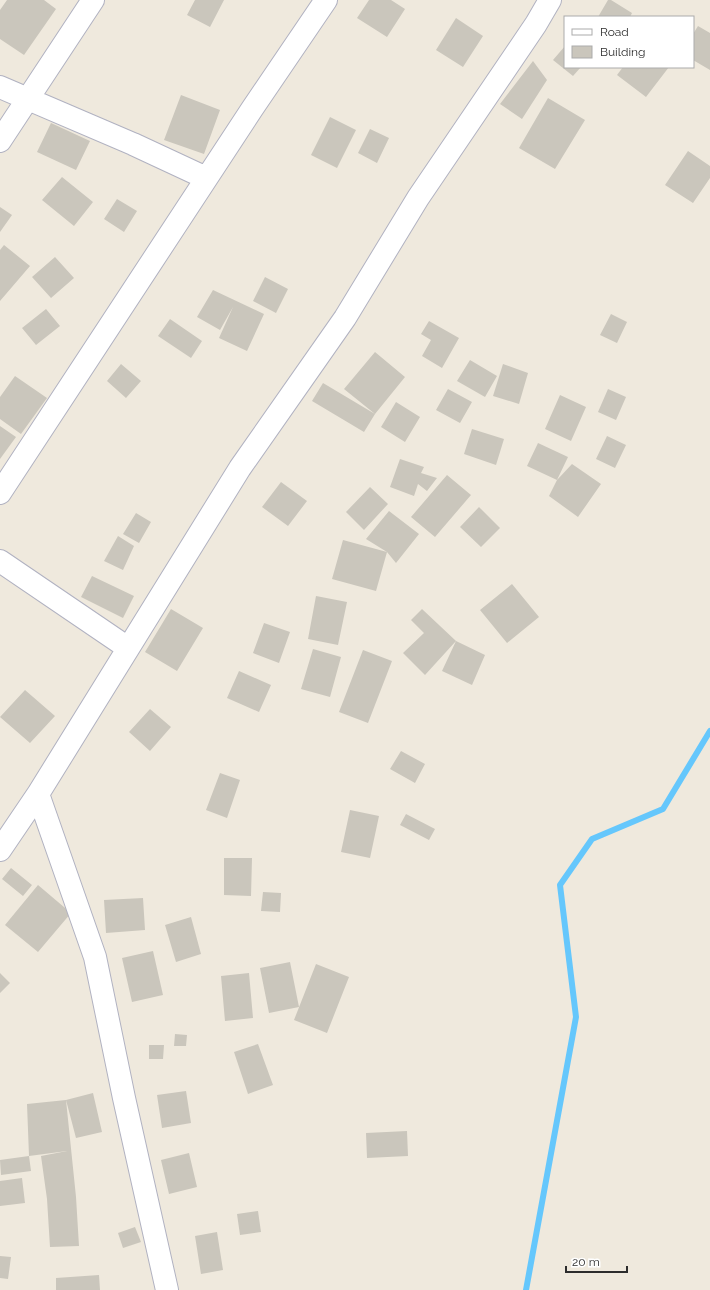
<svg xmlns="http://www.w3.org/2000/svg" width="710" height="1290" viewBox="0 0 710 1290" font-family="Raleway,sans-serif">
<style>
.lines{fill:none;stroke-linecap:round;stroke-linejoin:round}
.stream{stroke:#65c7fc;stroke-width:6}
.building{fill:#cac6bc}
.minor-casing{stroke:#b1b2c1;stroke-width:24}
.minor{stroke:#fff;stroke-width:22}
</style>
<rect width="100%" height="100%" fill="#efe9dd"/>
<g class="lines">
<!-- stream -->
<path class="stream" d="M526,1290l50,-273 -16,-132 32,-46 71,-30 47,-78"/>
</g>
<!-- building -->
<path class="building" d="M7,0h37l12,9 -32,46 -24,-16v-29z
M195,0h29l-14,27 -23,-12z
M369,0h22l14,9 -18,28 -30,-19z
M608,0h3l21,13 -2,4h-32z
M456,18l27,18 -20,31 -27,-17z
M698,26l12,7v37l-17,-10v-26z
M565,46v21h16l-8,9 -20,-16z
M533,61l14,19 -25,39 -22,-15z
M623,67h46l-23,30 -29,-22z
M181,95l39,15 -16,44 -40,-14z
M548,98l37,22 -30,49 -36,-21z
M330,117l26,13 -19,38 -26,-13z
M51,123l39,18 -14,29 -39,-18z
M370,129l19,9 -12,25 -19,-10z
M688,151l22,15v12l-17,25 -28,-18z
M62,177l31,25 -19,24 -32,-26z
M117,199l20,12 -13,21 -20,-13z
M0,207l12,8 -12,17z
M4,245l26,21 -30,35v-51z
M55,257l19,21 -23,20 -19,-21z
M265,277l23,12 -12,24 -23,-12z
M213,290l51,24 -17,37 -28,-13 14,-31 -13,23 -23,-13z
M46,309l14,17 -24,19 -14,-17z
M611,314l16,8 -10,21 -17,-8z
M170,319l32,22 -11,17 -33,-22z
M429,321l30,17 -17,30 -20,-12 9,-16 -10,-6z
M375,352l30,25 -30,37 -31,-25z
M470,360l27,16 -12,21 -28,-16z
M121,364l20,17 -15,17 -19,-17z
M503,364l25,9 -9,31 -26,-8z
M15,376l32,22 -26,36 -21,-15v-22z
M323,383l52,31 -11,18 -52,-31z
M448,389l24,13 -12,21 -24,-13z
M608,389l18,8 -10,23 -18,-8z
M560,395l26,12 -15,34 -26,-12z
M396,402l24,15 -15,25 -24,-15z
M0,426l16,11 -16,22z
M472,429l32,10 -8,26 -32,-11z
M607,436l19,9 -11,23 -19,-9z
M538,443l30,14 -11,23 -30,-14z
M400,459l24,8 -3,6 16,5 -10,13 -9,-7 -4,12 -24,-9z
M572,464l29,20 -23,33 -29,-21 8,-16z
M447,475l24,20 -36,42 -24,-20z
M281,482l26,19 -19,25 -26,-19z
M370,487l18,17 -24,26 -18,-18z
M479,507l21,21 -19,19 -21,-20z
M389,511l30,23 -23,29 -9,-11 -21,-13z
M136,513l15,9 -12,21 -16,-9z
M118,536l16,10 -11,24 -19,-9z
M343,540l44,12 -11,39 -44,-12z
M92,576l42,20 -11,22 -42,-21z
M512,584l27,33 -32,26 -27,-33z
M316,596l31,6 -9,43 -30,-6z
M171,609l32,19 -26,43 -32,-19z
M422,609l34,32 -31,34 -22,-22 21,-20 -13,-13z
M264,623l26,9 -11,31 -26,-10z
M456,641l29,14 -13,30 -30,-14z
M313,649l28,8 -11,40 -29,-8z
M363,650l29,11 -24,62 -29,-11z
M239,671l32,14 -12,27 -32,-14z
M25,690l30,26 -25,27 -30,-26z
M150,709l21,18 -21,24 -21,-19z
M401,751l24,13 -10,19 -25,-14z
M220,773l20,7 -13,38 -21,-8z
M350,810l29,6 -9,42 -29,-6z
M406,814l29,15 -6,11 -29,-15z
M224,858h28l-1,38 -27,-1z
M11,868l21,17 -9,11 -21,-17z
M38,885l33,28 -33,39 -33,-27z
M263,892l18,1 -1,19 -19,-1z
M143,898l2,32 -39,3 -2,-33z
M191,917l10,37 -25,8 -11,-37z
M153,951l10,44 -31,7 -10,-44z
M290,962l9,45 -30,6 -9,-45z
M316,964l33,13 -22,56 -33,-13z
M0,973l10,10 -10,10z
M249,973l4,45 -28,3 -4,-45z
M175,1034l12,1 -1,11h-12z
M258,1044l15,41 -25,9 -14,-42z
M149,1045h15l-1,14h-14z
M186,1091l5,32 -29,5 -5,-33z
M93,1093l9,39 -26,6 -10,-38z
M66,1100l10,97 3,49 -29,1 -3,-48 -6,-43 26,-5 -38,5 -2,-52z
M407,1131l1,25 -41,2 -1,-25z
M189,1153l8,34 -28,7 -8,-34z
M29,1156l2,15 -30,4 -1,-15z
M22,1178l3,25 -25,3v-25z
M258,1211l3,21 -21,3 -3,-21z
M135,1227l6,15 -18,6 -5,-15z
M217,1232l6,38 -22,4 -6,-38z
M0,1256l11,1 -3,22 -8,-1z
M99,1275l1,15h-44v-12z"/>
<g class="lines">
<!-- minor casing -->
<g class="minor-casing">
<path id="minor" d="M0,87l133,57 73,34
M0,141l93,-141
M0,493l252,-384 74,-109
M0,561l128,87
M38,794l57,163 29,141 43,192
M0,850l38,-56 202,-326 105,-150 73,-120 118,-174 14,-24"/>
</g>
<!-- minor -->
<use href="#minor" class="minor"/>
</g>
<!-- legend -->
<rect x="564" y="16" width="130" height="52" fill="#ffffff" stroke="#ababab"/>
<rect x="572" y="29" width="20" height="6" fill="#ffffff" stroke="#ababab"/>
<text x="600" y="36" font-size="12" fill="#2c2c2c">Road</text>
<rect x="572" y="46" width="20" height="12" fill="#cac6bc" stroke="#ababab"/>
<text x="600" y="56" font-size="12" fill="#2c2c2c">Building</text>
<!-- scale -->
<path d="M566 1266v6h61v-6" fill="none" stroke="#2c2c2c" stroke-width="2"/>
<text x="572" y="1266" font-size="12" fill="#2c2c2c" stroke="#ffffff" stroke-width="3" paint-order="stroke">20 m</text>
</svg>
